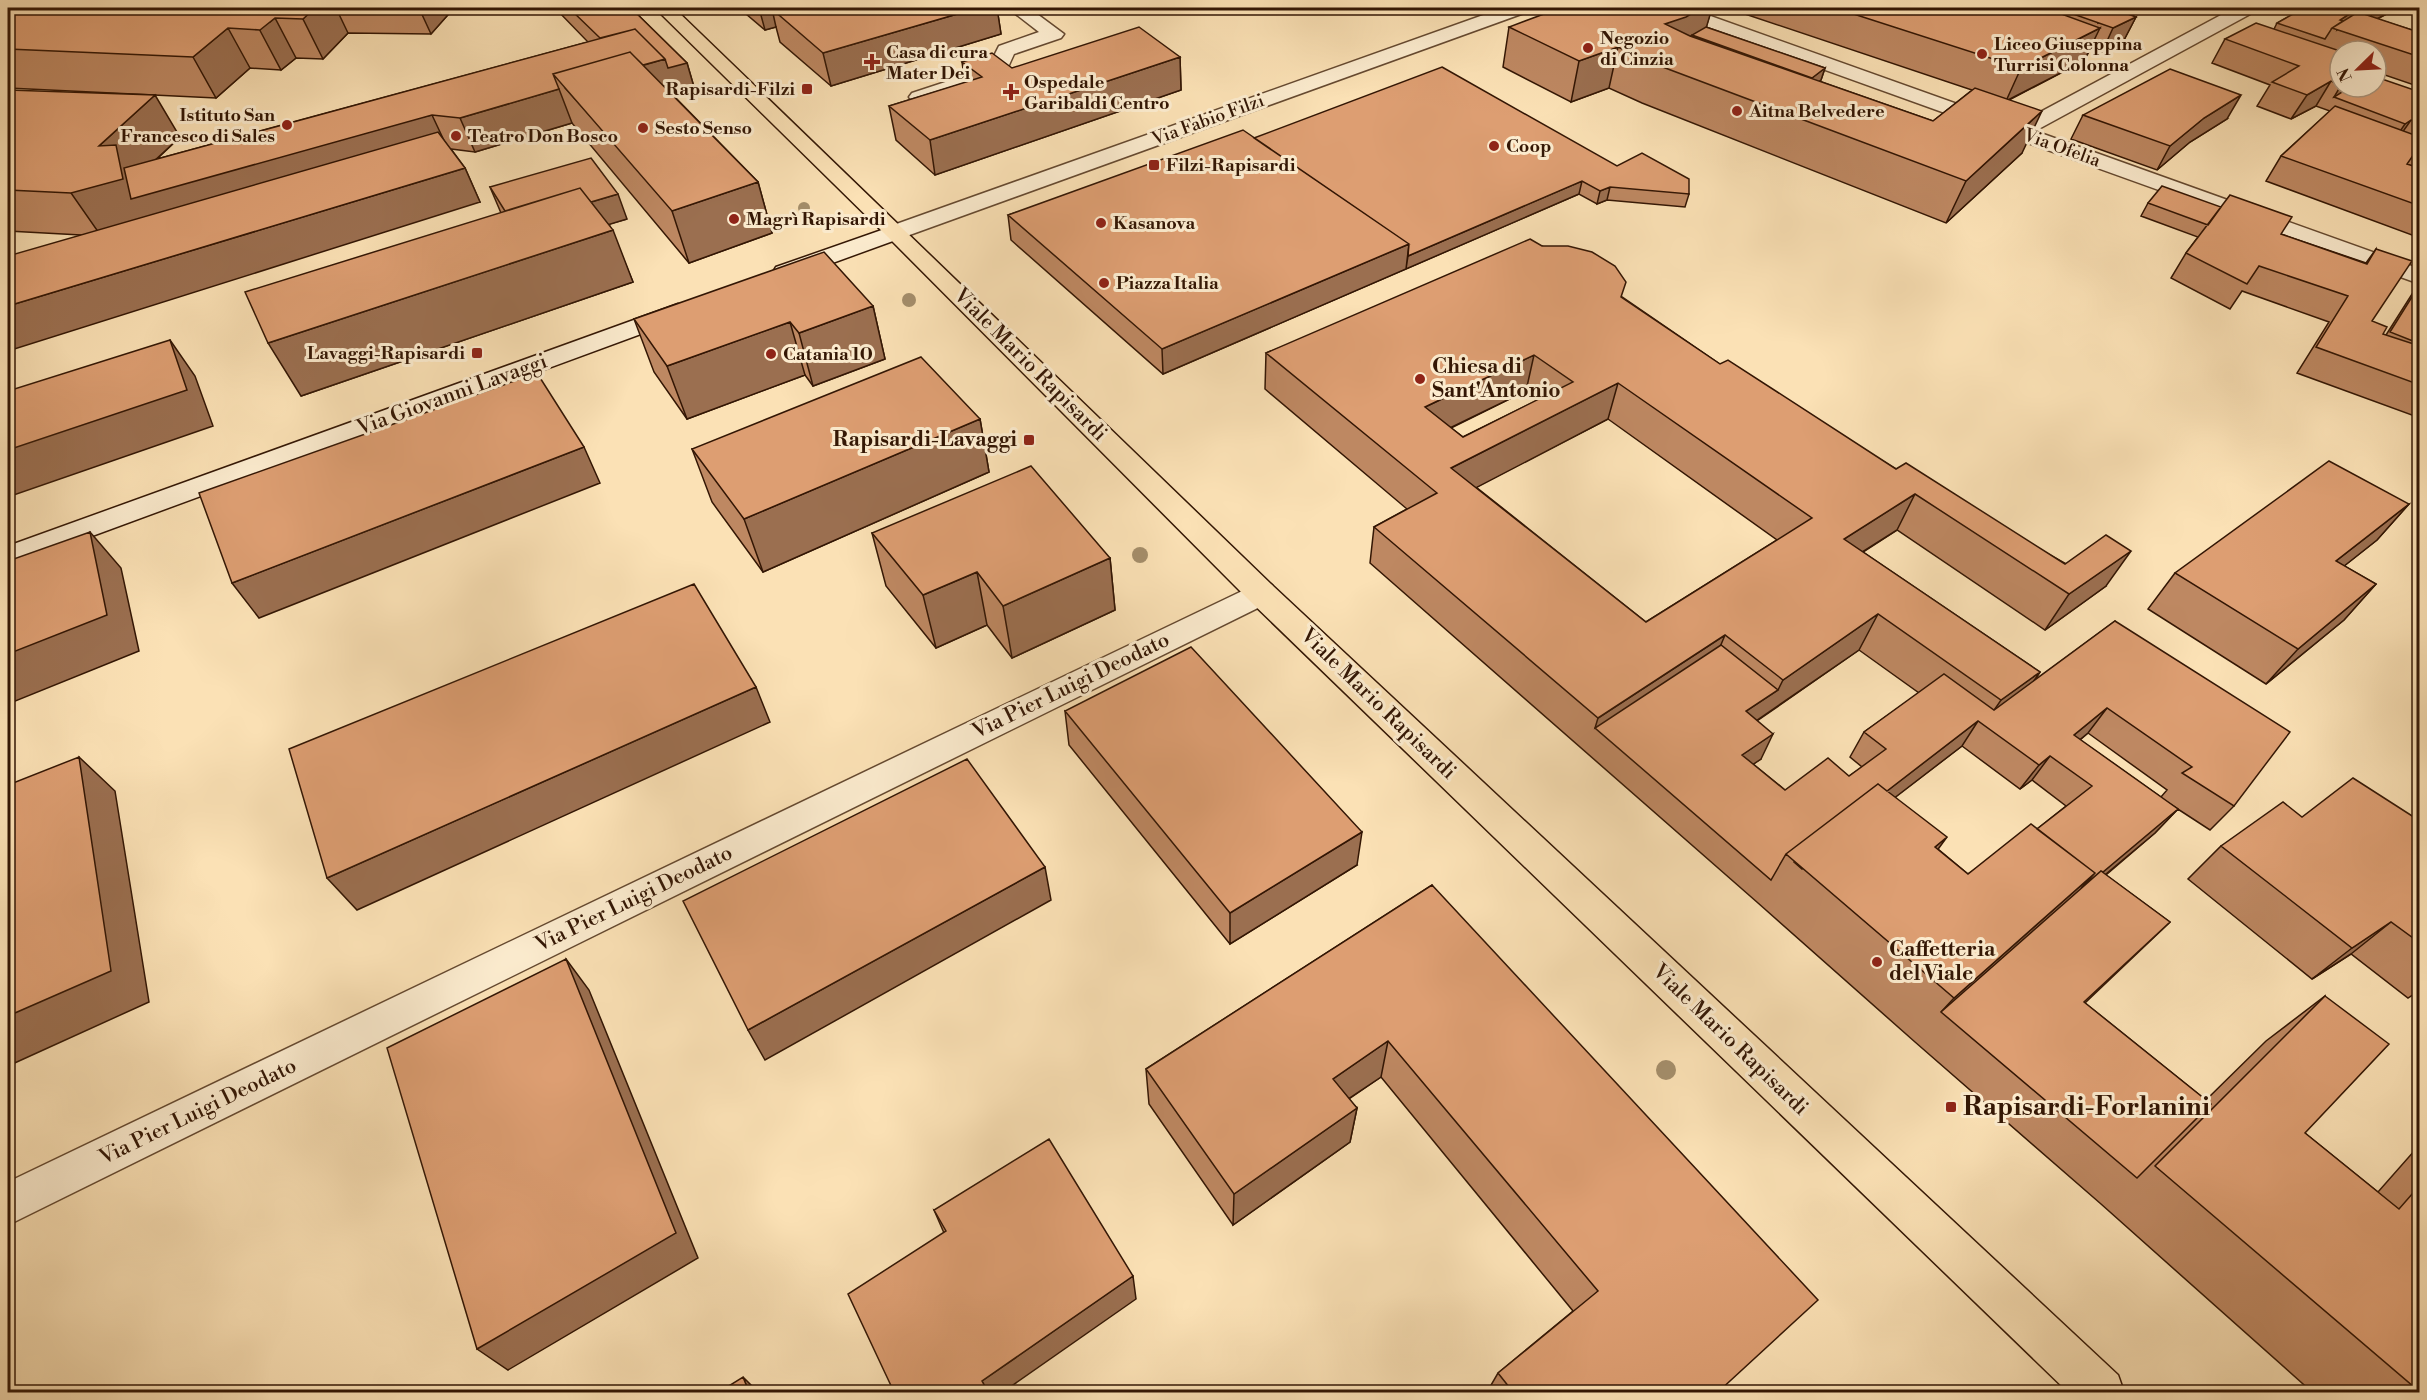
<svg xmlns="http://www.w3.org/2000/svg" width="2427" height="1400" viewBox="0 0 2427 1400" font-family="'Libre Bodoni',serif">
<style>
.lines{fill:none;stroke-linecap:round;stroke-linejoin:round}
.service-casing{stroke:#654930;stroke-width:3}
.minor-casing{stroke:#654930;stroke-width:3}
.tertiary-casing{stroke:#654930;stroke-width:3}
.secondary-casing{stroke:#331604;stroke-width:3}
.primary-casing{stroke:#331604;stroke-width:3}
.service{fill:#fceccf;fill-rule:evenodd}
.minor{fill:#fceccf;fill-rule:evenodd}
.tertiary{fill:#fceccf;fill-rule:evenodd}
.secondary{fill:#fceccf;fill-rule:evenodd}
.primary{fill:#fbe1b5;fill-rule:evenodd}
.tree{fill:#a48e6b}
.wall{fill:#be8862;stroke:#331604;stroke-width:1.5;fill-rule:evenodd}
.shaded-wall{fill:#9b6f50;stroke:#331604;stroke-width:1.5}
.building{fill:#dd9e72;stroke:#331604;stroke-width:1.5;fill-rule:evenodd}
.poi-dot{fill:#8f2418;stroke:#fceccf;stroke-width:2}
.labels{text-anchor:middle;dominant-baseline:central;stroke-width:6;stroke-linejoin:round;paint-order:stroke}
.far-poi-label{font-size:18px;font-weight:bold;fill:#331604;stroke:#fceccf;text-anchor:start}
.far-street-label{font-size:18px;fill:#331604;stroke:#fceccf}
.street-label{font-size:21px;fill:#331604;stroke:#fceccf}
.poi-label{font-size:21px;font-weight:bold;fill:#331604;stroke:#fceccf;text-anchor:start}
.near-poi-label{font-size:26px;font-weight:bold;fill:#331604;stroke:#fceccf;text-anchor:start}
</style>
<rect width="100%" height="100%" fill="#fbe1b5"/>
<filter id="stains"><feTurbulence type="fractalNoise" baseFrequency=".00333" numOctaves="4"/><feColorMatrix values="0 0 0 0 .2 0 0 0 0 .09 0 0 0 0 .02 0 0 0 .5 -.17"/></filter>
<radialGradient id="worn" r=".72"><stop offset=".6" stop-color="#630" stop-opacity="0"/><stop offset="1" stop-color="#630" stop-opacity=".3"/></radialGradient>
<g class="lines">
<!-- service casing -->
<g class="service-casing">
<path id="service" d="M1008,8h21l35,26 -3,4 -47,16 -10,22 -78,25h-14l-3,-4 3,-4 76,-25 11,-22 40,-14z"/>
</g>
<!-- minor casing -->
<g class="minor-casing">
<path id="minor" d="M1662,8h26l328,117 218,-117h22l-2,4 -219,119 385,138v15l-756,-272z
M1261,582l11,3 4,8 -4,8 -1264,624v-43z"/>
</g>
<!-- tertiary casing -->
<g class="tertiary-casing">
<path id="tertiary" d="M1503,8h26l-2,4 -623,225h-16l-4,-5 4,-5z"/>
</g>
<!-- secondary casing -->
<g class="secondary-casing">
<path id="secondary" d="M896,225l8,2 4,5 -4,5 -110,40 -9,2 -9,-2 -3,-5 3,-5z
M678,304l9,3 4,5 -4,5 -679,250v-21z"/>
</g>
<!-- primary casing -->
<g class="primary-casing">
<path id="primary" d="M655,8h19l598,577 846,790 6,17h-56l-818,-791 -362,-364z"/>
</g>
<!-- service -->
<use href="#service" class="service"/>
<!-- minor -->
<use href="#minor" class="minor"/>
<!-- tertiary -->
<use href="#tertiary" class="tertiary"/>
<!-- secondary -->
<use href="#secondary" class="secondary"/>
<!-- primary -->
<use href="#primary" class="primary"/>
</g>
<!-- trees -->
<g class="tree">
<circle cx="804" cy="208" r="6"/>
<circle cx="909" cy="300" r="7"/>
<circle cx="1140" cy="555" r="8"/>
<circle cx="1666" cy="1070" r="10"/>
</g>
<!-- wall -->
<path class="wall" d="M8,8l279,1 1,-1h166l-23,26 -83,-1 -25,26 -27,-1 -15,12 -31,-2 -34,30 -208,-10z
M555,8h76l56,55 7,24 -23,6 87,89 14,51 -83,30 -117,-140 -97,29 -24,-3 14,19 15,34 -399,33 -73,-4v-141l172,47 -23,22 431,-117z
M739,8h258l4,26 -170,52 -51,-44 -4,-15 -11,3z
M1712,8l-6,19 119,41 -4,12 -2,1 114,40 39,-31 -245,-82h407l-11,4 13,5 -12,23 -22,12 -11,-4 -7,13 -75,39 13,53 -76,70 -304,-120 -33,-15 -38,14 -68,-35 6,-40z
M2304,8h116v6l-22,-6 -21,11 35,11 8,-5v62l-44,-15v-21h-36v36h36l44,5v146l-154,-57 15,-25 49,-45 -14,-5 -25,13 -34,-13 13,-21 -58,-22 13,-24 49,-10 3,-6z
M1180,57l1,33 -246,85 -39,-35 -7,-34 76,-23 -3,-21 50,6z
M2083,115l144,4 -37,23 -33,28 -86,-31z
M1254,138l363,28 72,28 -4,13 -78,-7 -10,4 -18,-10 -416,180 -152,-134 -3,-25z
M490,187l137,32 -18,5 24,58 -332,114 200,-183z
M2148,203l133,31 85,29 10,-14 -4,72 11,13 3,1 28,-44 6,-8v135l-123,-45 32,-51 -87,-31 -12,18 -59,-31 15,-25 12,-16 -57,-21z
M1542,246l80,51 98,67 176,105 210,117 -61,44 -148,-100 -34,22 177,120 -6,9 81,-60 119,185 -24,24 -43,-28 11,7 -23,24 -49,42 64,47 -85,81 121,97 60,-59 59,-45 -20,137 73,59 37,-42 5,-3v245h-108l-211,-188 -186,-162 -157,-139 -388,-340 4,-36 33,-18 -142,-120 1,-36zM1526,391l12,9 -75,37 -12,-9zM1608,419l169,121 -131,82 -170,-135zM1859,650l60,43 -55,39 -14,25 12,10 -13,9 -64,14 -32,-26 8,-5 -4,-38zM2088,733l79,57 -6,7 -81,-57zM1962,746l58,43 12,-9 34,26 -29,23 -69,45 -30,-25 -43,-52z
M2420,249v13l-6,-2z
M873,306l12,53 -72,27 -8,-11 -118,44 -33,-47 -20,-53z
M980,419l9,53 -226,100 -51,-70 -20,-53z
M2409,504l-32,36 -33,26 32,18 -32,36 -78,64 -118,-75 27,-36z
M872,533l238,25 5,52 -103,48 -25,-33 -51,23 -50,-62z
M1065,711l292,154 -127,79 -161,-199z
M2302,817l118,4v169l-12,8 -57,-44 -39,25 -124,-100 33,-33z
M1432,885l286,507h-231l11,-19 75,-62 -192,-234 -32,22 8,9 -7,34 -117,83 -84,-121 -3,-35z
M934,1210l202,89 -192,-66z"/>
<!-- shaded-wall -->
<path class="shaded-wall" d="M248,8h14l8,14 5,-4 21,40 -15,12z
M313,8h23l12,25 -25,26 -20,-40z
M419,8h35l-23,26z
M759,8h81l-68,1 4,18 -11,3z
M978,8h19l4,26 -170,52 -8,-33z
M1701,8h11l-9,31 -11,-4 -3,12 -24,-23z
M2099,8h35l-36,15z
M2376,8h22l-33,17z
M2357,9l-7,12 -13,9 3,-10z
M2136,17l-12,23 -22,12 11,-24z
M228,28l22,40 -34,30 -23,-41z
M2100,28l-16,33 -78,40 15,-33z
M1618,47l-9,41 -38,14 8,-41z
M1180,57l1,33 -246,85 -5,-35z
M665,59l22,4 7,24 -103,30 -26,-29z
M1825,68l-4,12 -14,10 5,-12z
M2331,81l-15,25 -25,13 16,-24z
M2340,87h22l-28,10z
M559,89l13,34 -97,29 -15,-34z
M155,95l25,42 -43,40 295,-62 16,34 -347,87 -30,-43 28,-47z
M2241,95l-14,24 -37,23 -33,28 13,-24 34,-28z
M2042,111l-20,42 -76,70 20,-42z
M2411,120l-9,13 -6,4 9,-13z
M465,168l15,34 -472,149v-45z
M1582,181l-3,13 -173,75 2,-13z
M758,182l14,51 -83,30 -17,-52z
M1610,187l-3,13 -10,4 3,-13z
M618,194l9,25 -102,31 -10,-25z
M613,230l20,52 -332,114 -33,-53z
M1409,244l-3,25 -243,105 -1,-25z
M873,306l12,53 -72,27 -14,-53z
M790,322l15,53 -118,44 -20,-53z
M170,340l25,36 18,50 -205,71v-47z
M1534,355l-8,36 -107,52 6,-36z
M1618,383l-10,36 -163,85 6,-36z
M980,419l9,53 -226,100 -19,-53z
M584,447l16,36 -341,135 -27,-35z
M1915,494l-18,36 -71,45 18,-36z
M2409,504l-32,36 -72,57 31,-36z
M90,532l31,36 18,83 -131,53v-50z
M2131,551l-25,35 -61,44 24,-36z
M1110,558l5,52 -103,48 -9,-52z
M977,572l10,53 -51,23 -13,-53z
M2376,584l-32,36 -78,64 32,-35z
M1878,614l-19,36 -125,86 12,-25 32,-21 5,-10z
M1725,635l-15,36 -115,57 3,-10z
M2040,672l-24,35 -32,18 17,-25z
M756,687l14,35 -413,188 -30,-32z
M2107,708l-19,25 -33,27 19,-25z
M1978,721l-16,25 -160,123 -8,-7z
M1773,734l-12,25 -31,21 12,-25z
M2050,756l-18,24 -12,9 19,-24z
M79,757l36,34 34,211 -141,64v-50z
M2178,809l-23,24 -214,179 13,-14 141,-125z
M1362,832l-5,33 -127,79v-31z
M1947,837l-36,49 24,-39z
M1045,867l6,33 -286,160 -17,-30z
M2391,922l-40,32 -39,25 40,-31z
M566,959l23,31 109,268 -190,112 -31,-21z
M1388,1041l-7,36 -54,36 6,-34z
M1357,1108l-7,34 -117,83 1,-31z
M1133,1276l3,23 -133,93h-15l-6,-11z
M743,1377l15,15h-9z"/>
<!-- building -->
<path class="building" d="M8,8h241h-1l39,1 1,-1h27l-12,11 -28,-1 -15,12 -32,-2 -35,29 -185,-8z
M569,8h62l56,55 -19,5 -3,-9 -30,-30 -35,9z
M779,8h199l-155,45 -51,-44z
M1560,8h141l-15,9 -21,7 25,12 243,85 42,-33 67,23 -76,70 -314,-118 -34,-16 -39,14 -70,-34z
M1835,8h210l55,20 -79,40z
M2056,8h56l24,9 -23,11z
M2304,8h47l6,1 -17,11 3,1 -11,7 -7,11 -48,-16z
M2358,12l54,18 8,-5v32l-88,-29z
M2256,23l84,28v34l-9,-4 -24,14 -35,-13 27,-16 -74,-27z
M1139,27l41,30 -250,83 -41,-34 93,-29 -20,-15 30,-9 20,15z
M1706,27l119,41 -13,10 -120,-43z
M635,29l30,30 -22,6 -13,-13 -77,22 6,15 -99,29 -28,-3 -301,84 -7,-31z
M630,52l128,130 -86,29 -119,-137z
M1442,67l175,99 25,-13 47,26v15l-79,-7 -10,4 -18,-10 -174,75 1,-12 -155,-106z
M2170,69l71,26 -37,23 -34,28 -87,-31z
M2376,77l44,15v31l-9,-3 -6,4 -71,-27 16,-10h26z
M8,90l147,5 -56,51 17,-1 7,34 -52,14 -63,-3z
M2335,106l85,31v15l-4,-1 -9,13 13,4v38l-139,-50z
M1243,130l166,114 -247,105 -154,-134z
M438,132l27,36 -457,138v-50z
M591,158l27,36 -27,8 -11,-14 -75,23 -15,-24z
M2162,186l59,21 -13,18 -60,-22z
M580,188l33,42 -345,113 -23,-51z
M2230,195l62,22 -11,17 86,30 9,-15 36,12 -40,60 15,6 -4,7 37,12v39l-104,-38 32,-51 -89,-30 -12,18 -61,-31z
M1530,239l12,7h26l24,6 23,14 11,16 -5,15 99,67 8,-4 168,109 10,-6 159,101 41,-29 25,16 -62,43 -154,-100 -71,45 196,133 -39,28 -123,-86 -95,66 -58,-45 -127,83 -224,-191 63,-34 -171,-140zM1534,355l39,27 -110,55 -38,-30zM1618,383l194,135 -166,104 -195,-154z
M824,252l49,54 -74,27 -9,-11 -123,44 -33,-47z
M2420,284v57l-2,2 -28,-11z
M170,340l17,50 -179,60v-59z
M921,357l59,62 -236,100 -52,-70z
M537,373l47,74 -352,136 -33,-90z
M2329,461l80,43 -73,57 40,23 -78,65 -123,-76z
M1031,466l79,92 -107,48 -26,-34 -54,23 -51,-62z
M90,532l17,83 -99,39v-93z
M694,584l62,103 -429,191 -38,-129z
M2115,621l175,111 -56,74 -52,-33 10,-6 -85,-59 -33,27 104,74 -75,63 -2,-1 -20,17 14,-15 -58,-44 55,-43 -42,-30 -11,9 -61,-44 -91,70 -9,-7 -92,70 -15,26 -176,-152 126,-83 57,45 -32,21 27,23 -31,21 43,35 43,-32 21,18 37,-27 -22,-17 80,-58 50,36z
M1191,647l171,185 -132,81 -165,-202z
M79,757l32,214 -103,45v-231z
M967,759l78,108 -297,163 -65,-129z
M2353,778l67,43v122l-29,-21 -39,26 -131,-102 62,-44 19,15z
M1878,784l69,53 -12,10 33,27 63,-50 64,49 -141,125 -168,-144z
M2101,871l69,51 -86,80 127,102 -74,74 -196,-166z
M1432,885l386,415 -100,92h-205l-15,-19 100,-82 -210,-250 -55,38 24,29 -123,86 -88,-125z
M566,959l110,274 -199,116 -90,-301z
M2325,996l64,48 -84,89 94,76 21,-24v207l-265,-226z
M1049,1139l84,137 -151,105 6,11h-94l-46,-98 98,-63 -12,-21z
M743,1377l6,15h-30z"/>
<!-- markers -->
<g class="poi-dot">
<circle cx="1588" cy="48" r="6"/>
<circle cx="1982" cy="54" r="6"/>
<path d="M869 53h6v6h6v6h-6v6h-6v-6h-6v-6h6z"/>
<rect x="801" y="83" width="12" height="12" rx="3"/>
<path d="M1008 83h6v6h6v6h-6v6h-6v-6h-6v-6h6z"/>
<circle cx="1737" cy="111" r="6"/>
<circle cx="287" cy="125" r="6"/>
<circle cx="643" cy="128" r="6"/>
<circle cx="456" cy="136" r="6"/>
<circle cx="1494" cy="146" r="6"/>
<rect x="1148" y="159" width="12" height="12" rx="3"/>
<circle cx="734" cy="219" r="6"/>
<circle cx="1101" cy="223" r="6"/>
<circle cx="1104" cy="283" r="6"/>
<rect x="471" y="347" width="12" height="12" rx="3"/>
<circle cx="771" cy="354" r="6"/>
<circle cx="1420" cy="379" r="6"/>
<rect x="1023" y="434" width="12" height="12" rx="3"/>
<circle cx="1877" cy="962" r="6"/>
<rect x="1945" y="1101" width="12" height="12" rx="3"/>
</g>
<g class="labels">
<!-- far-poi labels -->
<g class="far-poi-label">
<text x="1600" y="38">Negozio<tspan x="1600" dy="21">di Cinzia</tspan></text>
<text x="1994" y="44">Liceo Giuseppina<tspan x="1994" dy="21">Turrisi Colonna</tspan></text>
<text x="886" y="52">Casa di cura<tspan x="886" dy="21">Mater Dei</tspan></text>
<text x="1024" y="82">Ospedale<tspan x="1024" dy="21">Garibaldi Centro</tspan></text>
<text x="795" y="89" text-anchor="end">Rapisardi-Filzi</text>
<text x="1749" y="111">Aitna Belvedere</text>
<text x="275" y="115" text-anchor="end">Istituto San<tspan x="275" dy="21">Francesco di Sales</tspan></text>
<text x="655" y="128">Sesto Senso</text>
<text x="468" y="136">Teatro Don Bosco</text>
<text x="1506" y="146">Coop</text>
<text x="1166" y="165">Filzi-Rapisardi</text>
<text x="746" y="219">Magrì Rapisardi</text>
<text x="1113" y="223">Kasanova</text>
<text x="1116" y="283">Piazza Italia</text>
<text x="465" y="353" text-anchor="end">Lavaggi-Rapisardi</text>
<text x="783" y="354">Catania 10</text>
</g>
<!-- far-street labels -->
<g class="far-street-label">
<text transform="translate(1208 120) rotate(-20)">Via Fabio Filzi</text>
<text transform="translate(2062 148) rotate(20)">Via Ofelia</text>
</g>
<!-- street labels -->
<g class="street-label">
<text transform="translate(1030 365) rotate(45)">Viale Mario Rapisardi</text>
<text transform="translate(452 395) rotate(-20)">Via Giovanni Lavaggi</text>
<text transform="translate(1071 686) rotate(-26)">Via Pier Luigi Deodato</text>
<text transform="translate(1378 704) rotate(44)">Viale Mario Rapisardi</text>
<text transform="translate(634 899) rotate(-26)">Via Pier Luigi Deodato</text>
<text transform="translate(1730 1040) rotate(44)">Viale Mario Rapisardi</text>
<text transform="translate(198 1112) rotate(-26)">Via Pier Luigi Deodato</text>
</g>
<!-- poi labels -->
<g class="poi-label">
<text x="1432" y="367">Chiesa di<tspan x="1432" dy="24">Sant'Antonio</tspan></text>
<text x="1017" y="440" text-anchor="end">Rapisardi-Lavaggi</text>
<text x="1889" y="950">Caffetteria<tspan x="1889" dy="24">del Viale</tspan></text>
</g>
<!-- near-poi labels -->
<g class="near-poi-label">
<text x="1963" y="1107">Rapisardi-Forlanini</text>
</g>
</g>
<!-- margin -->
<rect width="2427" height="1400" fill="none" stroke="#fbe1b5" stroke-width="30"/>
<rect x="9" y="9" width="2409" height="1382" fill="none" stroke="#331604" stroke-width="3"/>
<rect x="15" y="15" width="2397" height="1370" fill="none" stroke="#331604" stroke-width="1.5"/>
<!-- north arrow -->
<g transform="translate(2358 69) rotate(246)"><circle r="28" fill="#fceccf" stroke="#ac967e" stroke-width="1.5"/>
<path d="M0-4.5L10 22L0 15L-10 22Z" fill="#8f2418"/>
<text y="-9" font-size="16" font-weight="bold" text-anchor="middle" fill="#331604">N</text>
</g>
<rect width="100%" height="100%" filter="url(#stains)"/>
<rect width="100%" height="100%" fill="url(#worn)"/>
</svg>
